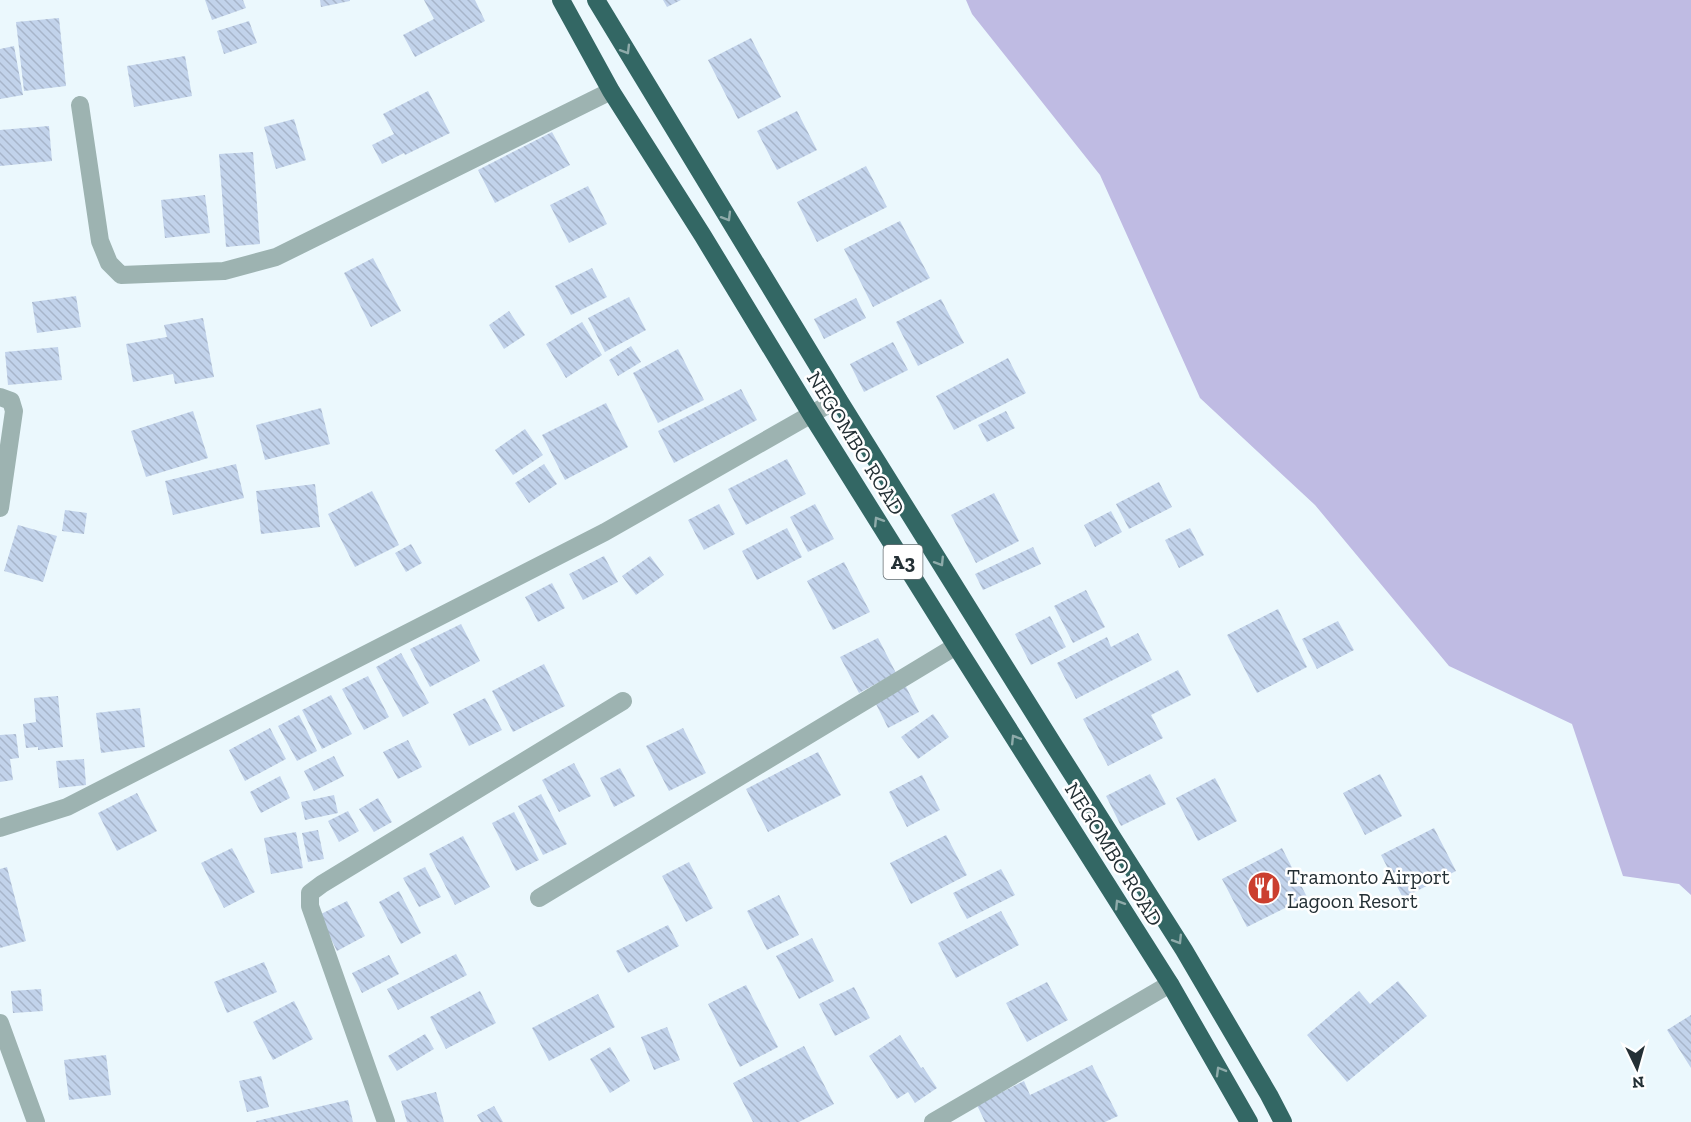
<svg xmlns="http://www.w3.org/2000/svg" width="1691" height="1122" viewBox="0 0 1691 1122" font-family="'Zilla Slab',serif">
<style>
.water{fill:#bfbbe3}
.building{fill:url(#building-back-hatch)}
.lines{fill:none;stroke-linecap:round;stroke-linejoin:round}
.street{stroke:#9db3b1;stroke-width:18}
.highway{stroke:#336764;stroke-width:18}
.oneway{stroke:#8fabaa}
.labels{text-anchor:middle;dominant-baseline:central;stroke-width:5;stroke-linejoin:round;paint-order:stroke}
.shield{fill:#fff;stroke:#666e72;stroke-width:1.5}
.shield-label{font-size:20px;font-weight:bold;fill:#243035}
.street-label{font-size:21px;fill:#243035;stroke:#fff}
.poi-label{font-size:21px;fill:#243035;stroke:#fff;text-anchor:start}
</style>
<defs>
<pattern id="building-back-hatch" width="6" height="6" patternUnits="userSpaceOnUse" patternTransform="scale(1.5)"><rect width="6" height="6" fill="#c2d3eb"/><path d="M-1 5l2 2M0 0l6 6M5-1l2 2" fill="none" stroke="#a7b5ca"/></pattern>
</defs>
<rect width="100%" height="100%" fill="#ebf8fd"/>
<!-- water -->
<path class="water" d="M966,0h725v895l-12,-11 -56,-8 -51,-152 -123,-58 -134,-161 -115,-107 -100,-223 -128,-161z"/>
<!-- building -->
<path class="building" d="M205,0h38l3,8 -34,12z
M320,0h30v1l-29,6z
M424,0h51l10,21 -70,36 -12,-22 31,-16z
M663,0h18l-14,7z
M59,18l7,68 -42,5 -8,-69z
M249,21l8,22 -33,11 -7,-23z
M751,38l30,59 -43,22 -30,-59z
M14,46l9,49 -23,4v-50z
M185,56l7,40 -58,11 -7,-41z
M428,91l22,42 -45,22 -1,-2 -22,11 -10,-19 22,-11 -11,-20z
M797,111l20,39 -40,20 -20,-39z
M294,119l12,41 -30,9 -12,-42z
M49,126l3,35 -52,5v-36z
M552,132l18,33 -75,38 -17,-33z
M253,152l7,92 -34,3 -7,-93z
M866,166l21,41 -70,35 -20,-40z
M588,186l19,38 -38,19 -19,-38z
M205,195l5,38 -45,5 -4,-38z
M900,221l30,57 -57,29 -29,-58z
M373,258l28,53 -30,16 -27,-54z
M592,268l15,29 -36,18 -16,-29z
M76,296l5,31 -44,6 -5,-31z
M629,297l17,33 -41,22 -17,-34z
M856,298l10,20 -42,21 -10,-20z
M941,299l23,44 -46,23 -22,-44z
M509,311l16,24 -21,14 -15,-24z
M203,318l11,59 -39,7 -2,-10 -40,8 -7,-38 41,-7 -3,-12z
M582,322l20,33 -36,23 -20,-34z
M893,342l15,28 -44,22 -14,-28z
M631,346l10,16 -23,14 -9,-16z
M58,347l4,33 -54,5 -3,-33z
M678,349l26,51 -46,23 -25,-50z
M1008,358l18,35 -72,37 -18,-34z
M741,389l16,31 -83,43 -16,-32z
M606,403l22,44 -63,33 -23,-45z
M321,408l9,36 -65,16 -9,-35z
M193,411l15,47 -62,19 -15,-46z
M1006,411l9,17 -28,14 -9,-17z
M525,429l18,26 -30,20 -18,-25z
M787,459l19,35 -60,31 -18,-36z
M236,464l8,34 -71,17 -8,-34z
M544,464l13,20 -28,19 -14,-20z
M1159,482l13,25 -43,22 -13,-25z
M315,484l5,43 -59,7 -5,-43z
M372,491l27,54 -44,22 -27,-53z
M994,493l25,48 -43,22 -25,-48z
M719,504l16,30 -31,16 -16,-30z
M815,504l19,35 -26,13 -18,-35z
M65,510l22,3 -3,21 -22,-3z
M1111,511l11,21 -27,15 -11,-22z
M18,525l39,11 -14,46 -39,-11z
M787,528l15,29 -45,23 -15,-29z
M1190,528l14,27 -25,13 -14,-28z
M411,544l11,19 -16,9 -11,-19z
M1033,547l8,17 -58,26 -8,-16z
M604,556l14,26 -35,18 -14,-26z
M650,556l14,19 -28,20 -14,-19z
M844,562l26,50 -37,18 -26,-49z
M552,583l13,25 -27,14 -13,-25z
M1086,590l19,37 -32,16 -19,-37z
M1278,609l29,58 -50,26 -30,-58z
M1050,616l16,31 -35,18 -16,-31z
M1338,621l16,29 -37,19 -15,-30z
M461,624l19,37 -50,26 -20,-38z
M1138,633l14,27 -76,39 -19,-36 50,-26 4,10z
M878,638l18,35 -37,20 -19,-36z
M401,653l28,50 -26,14 -27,-50z
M544,664l21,42 -52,26 -21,-41z
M1178,670l13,25 -40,20 12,23 -55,28 -25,-47z
M368,676l21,41 -25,13 -22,-41z
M904,683l15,29 -31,16 -15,-30z
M331,695l21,39 -30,15 -20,-39z
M58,696l5,51 -25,3v-3l-12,1 -3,-24 13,-2 -2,-24z
M485,698l17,32 -33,16 -16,-32z
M140,708l5,39 -44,6 -5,-40z
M933,714l16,23 -31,22 -17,-22z
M299,715l18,36 -20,10 -19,-35z
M270,728l16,31 -41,22 -16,-31z
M683,728l23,45 -37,18 -23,-45z
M16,734l3,24 -9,1 3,21 -13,2v-47z
M408,740l14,27 -24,12 -15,-27z
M818,752l23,43 -73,37 -22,-43z
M334,756l10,20 -30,15 -10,-20z
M84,759l2,26 -27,3 -3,-27z
M574,763l17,33 -32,16 -17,-32z
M620,768l15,28 -21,11 -14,-29z
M1150,774l16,30 -45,22 -15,-30z
M1380,774l22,42 -37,19 -22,-42z
M922,775l18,35 -33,17 -18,-35z
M280,776l10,22 -29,15 -11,-21z
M1215,778l22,43 -39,20 -22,-43z
M137,793l20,38 -40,20 -19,-38z
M541,794l26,50 -24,11 -25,-49z
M334,795l4,18 -33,7 -4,-18z
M378,798l14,24 -18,10 -15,-23z
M348,811l11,20 -20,11 -11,-21z
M514,812l25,48 -23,11 -24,-48z
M1434,828l22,43 -53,27 -22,-43z
M318,830l6,29 -16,3 -6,-29z
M296,832l7,36 -32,6 -7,-36z
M946,835l21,40 -56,29 -21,-41z
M463,836l27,51 -35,18 -26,-51z
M232,848l23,44 -31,16 -23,-45z
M1282,848l25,49 -60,30 -25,-48z
M689,862l24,46 -27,14 -24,-46z
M7,867l19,74 -26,7v-79z
M425,867l16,30 -22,10 -16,-29z
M1001,869l14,26 -48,24 -14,-26z
M399,891l22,42 -20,11 -22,-42z
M779,895l20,40 -32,15 -20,-39z
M347,901l18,35 -28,15 -18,-36z
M1001,911l18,34 -63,33 -18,-35z
M668,925l11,21 -51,27 -12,-22z
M812,938l22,43 -35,18 -23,-43z
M456,954l11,21 -69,35 -11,-21z
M389,955l10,19 -37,19 -10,-20z
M264,962l13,30 -50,21 -13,-31z
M1398,981l29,35 -80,66 -40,-47 52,-44 11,13z
M1047,982l21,38 -41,22 -21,-39z
M746,985l32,62 -38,20 -32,-63z
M854,987l16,31 -35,18 -16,-32z
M41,989l2,22 -30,2 -2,-22z
M480,991l16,32 -50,26 -16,-32z
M598,994l17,33 -66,34 -17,-33z
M294,1001l19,38 -40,21 -20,-38z
M1691,1015v53l-24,-38z
M667,1027l13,33 -26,10 -13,-33z
M425,1034l9,15 -37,22 -9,-15z
M900,1035l21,33 2,-1 14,21 -22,15 -7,-11 -11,7 -28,-43z
M804,1046l30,58 -35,18h-46l-20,-39z
M610,1047l20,34 -20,12 -20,-34z
M106,1055l5,40 -42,5 -5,-40z
M1092,1065l26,51 -13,6h-120l-8,-17 47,-24 6,14z
M261,1076l8,31 -22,5 -8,-31z
M436,1092l8,30h-37l-6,-21z
M348,1100l5,22h-97v-1z
M494,1106l9,16h-22l-4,-7z"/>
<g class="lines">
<!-- street -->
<path class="street" d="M80,105l20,136 9,22 12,12 103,-4 52,-14 335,-166
M0,397l11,4 3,10 -14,97
M0,828l67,-21 538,-275 233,-133
M539,898l417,-252
M0,1023l36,99
M386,1122l-76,-216v-13l12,-9 301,-183
M933,1122l237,-138"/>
<!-- highway -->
<path class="highway" d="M561,0l50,91 92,145 108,178 145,232 214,338 79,138
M596,0l242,399 217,348 129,203 85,145 14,27"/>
</g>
<!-- one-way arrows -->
<defs><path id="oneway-chevron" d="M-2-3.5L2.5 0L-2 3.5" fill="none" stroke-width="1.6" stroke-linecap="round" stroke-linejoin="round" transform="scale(1.5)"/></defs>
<g class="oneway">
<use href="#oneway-chevron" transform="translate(626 50) rotate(59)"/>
<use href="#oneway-chevron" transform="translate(727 217) rotate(59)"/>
<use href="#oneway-chevron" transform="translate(878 521) rotate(-122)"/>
<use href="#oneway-chevron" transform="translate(940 562) rotate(58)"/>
<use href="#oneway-chevron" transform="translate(1015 739) rotate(-122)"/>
<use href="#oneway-chevron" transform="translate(1119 904) rotate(-122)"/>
<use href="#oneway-chevron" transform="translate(1178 940) rotate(58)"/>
<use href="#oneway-chevron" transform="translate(1220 1071) rotate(-120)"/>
</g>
<!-- icons -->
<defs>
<g id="restaurant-disc" transform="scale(1.725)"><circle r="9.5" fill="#cb3f2f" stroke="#fff"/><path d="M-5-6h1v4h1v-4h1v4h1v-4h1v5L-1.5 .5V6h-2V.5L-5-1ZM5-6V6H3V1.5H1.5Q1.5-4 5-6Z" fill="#fff"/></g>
</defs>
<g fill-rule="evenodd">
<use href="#restaurant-disc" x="1264" y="888"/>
</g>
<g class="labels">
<!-- shield labels -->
<rect class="shield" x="883.5" y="545" width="39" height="34" rx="4.5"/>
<g class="shield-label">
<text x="903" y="562">A3</text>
</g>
<!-- street labels -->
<g class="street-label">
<text transform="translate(856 443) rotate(58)">NEGOMBO ROAD</text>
<text transform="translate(1114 854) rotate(58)">NEGOMBO ROAD</text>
</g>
<!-- poi labels -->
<g class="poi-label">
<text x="1287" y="876">Tramonto Airport<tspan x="1287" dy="24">Lagoon Resort</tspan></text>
</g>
</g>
<!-- north arrow -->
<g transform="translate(1637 1068) rotate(175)" stroke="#ffffff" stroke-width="4.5" paint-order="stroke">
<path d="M0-4.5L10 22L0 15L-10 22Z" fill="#243035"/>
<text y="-9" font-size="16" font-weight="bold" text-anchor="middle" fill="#243035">N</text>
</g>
</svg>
